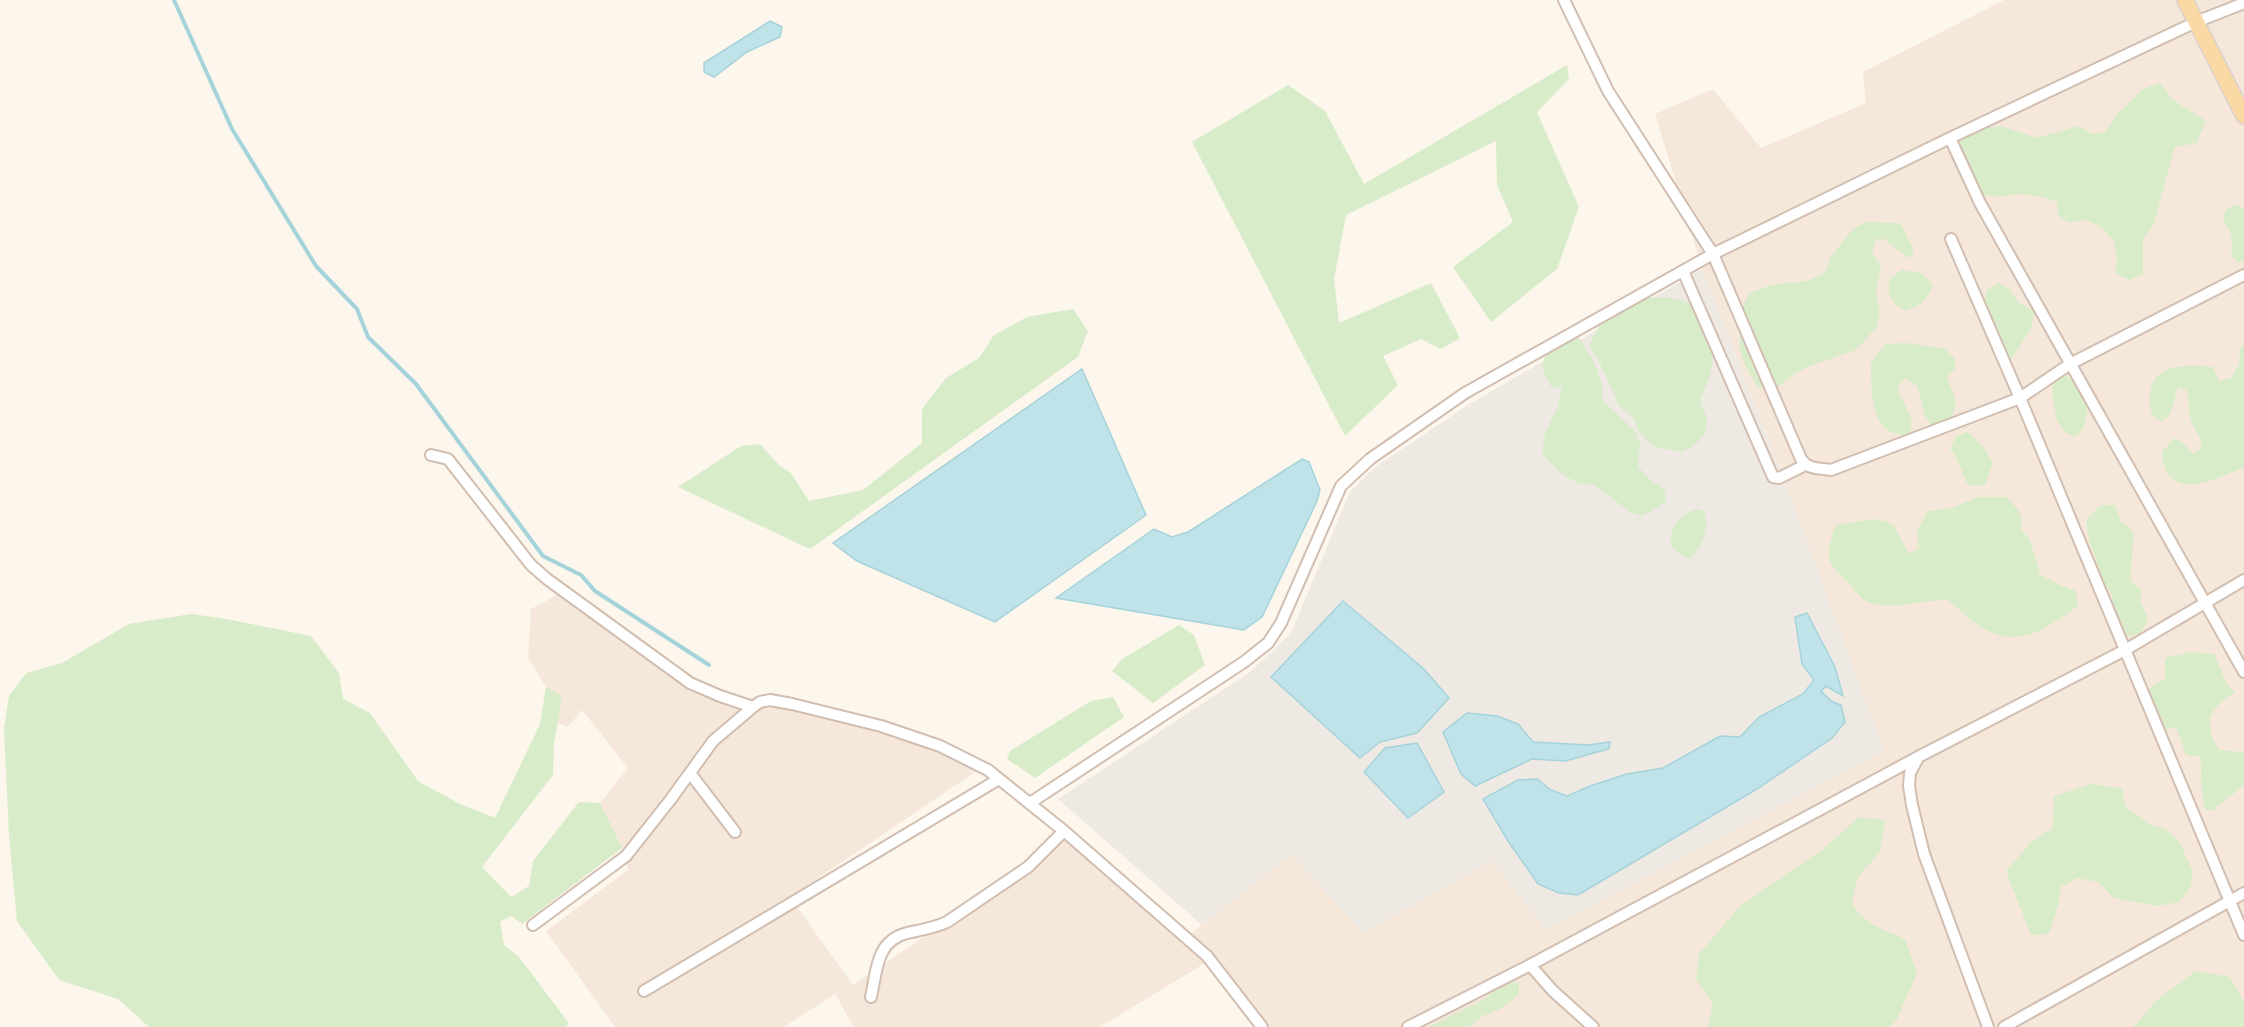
<svg xmlns="http://www.w3.org/2000/svg" width="2244" height="1027" viewBox="0 0 2244 1027" font-family="Poppins,sans-serif">
<style>
.residential{fill:#f5e8da}
.industrial{fill:#efe9e4}
.green{fill:#d8ecc9}
.water{fill:#bfe3e8;stroke:#a5d3da;stroke-width:1.5}
.lines{fill:none;stroke-linecap:round;stroke-linejoin:round}
.stream{stroke:#a5d3da;stroke-width:4}
.minor-casing{stroke:#d1beb0;stroke-width:14}
.primary-casing{stroke:#dad1cd;stroke-width:18}
.minor{stroke:#fff;stroke-width:10}
.primary{stroke:#fbd9a5;stroke-width:15}
</style>
<rect width="100%" height="100%" fill="#fdf6ec"/>
<!-- residential -->
<path class="residential" d="M2004,0h240v1027h-987l-50,-65 -107,65h-246l-19,-33 -51,33h-169l-69,-96 82,-61 -3,-14 -25,-53 28,-35 -46,-58 -14,17 -11,-4 5,-27 -16,-9 -18,-29 3,-49 30,-16 135,90 40,15 58,7 86,23 104,38 -194,131 63,88 215,-146 115,101 108,-86 72,79 129,-72 55,69 237,-451 -82,-210 -47,-155 58,-25 48,59 105,-45 -3,-31z"/>
<!-- industrial -->
<path class="industrial" d="M1702,269l82,210 100,272 -338,179 -54,-69 -129,72 -72,-79 -89,71 -144,-126 192,-127 41,-39 59,-141 25,-25 93,-62z"/>
<!-- green -->
<path class="green" d="M1567,65l2,14 -32,33 42,95 -22,62 -66,53 -38,-55 60,-45 -16,-37 -1,-44 -150,74 -12,64 5,44 92,-40 29,55 -19,11 -20,-10 -38,17 15,29 -53,51 -153,-294 96,-57 37,26 39,73z
M2160,83l12,16 34,22 -9,22 -22,4 -21,76 -11,17v34l-14,6 -14,-7 2,-15 -4,-18 -13,-14 -14,-6 -17,3 -11,-7 -1,-14 -19,-6 -20,-2 -20,3 -25,-4 -18,-28 -4,-14 16,-18 17,-5 17,-2 36,12 41,-12 15,8 12,-2 13,-19 25,-24z
M2235,204l9,6v51l-6,2 -7,-8c3,-14 -1,-24 -8,-35l3,-10z
M1867,222l33,1 14,27 -4,9 -26,-20h-8l-4,13 9,14 -5,30 3,12 -1,18 -22,24 -38,13 -21,9 -18,14 -21,2 -14,-25 -5,-17 2,-16 -1,-17 9,-20 22,-8 35,-4 15,-6 6,-6 3,-11 23,-29z
M1901,270l20,3 12,12c-6,15 -12,21 -28,26 -14,-8 -17,-16 -16,-31z
M1999,283l9,5 12,16 15,7 -4,18 -25,38c-24,-22 -24,-45 -20,-76z
M1667,297l21,5 10,7 16,42 -4,25 -10,25 7,17 -2,16 -11,12 -13,6 -29,-6 -13,-14 -6,-15 -14,-11 -20,-45 -10,-15 15,-30 38,-18z
M1073,309l15,22 -10,26 -268,192 -132,-62 63,-41 19,-2 19,21 12,8 18,28 54,-11 59,-47v-34l24,-31 33,-20 15,-23 33,-18z
M1578,337c14,21 26,37 24,63l33,31 5,12 -2,23 10,12 17,12 1,12 -24,14 -12,-4 -35,-27 -15,-1 -17,-9 -21,-21 3,-21 13,-27 4,-18 -11,-1c-2,-5 -7,-12 -8,-17 -3,-20 20,-29 35,-33z
M1906,343l40,6 9,10v10l-8,7 9,26 -4,15 -9,6 -11,3 -8,-12 -6,-27 -12,-9 -9,10 15,32 -2,14c-41,7 -39,-46 -39,-72l14,-18z
M2244,344v123c-31,13 -78,38 -82,-15l12,-14 10,6 8,10 10,-5c-1,-15 -10,-20 -12,-32 -2,-11 0,-18 -5,-28l-7,-1 -8,26 -9,8 -9,-7c-11,-48 22,-52 61,-48l6,14 12,-3 8,-14 1,-15z
M2060,373c24,9 39,48 14,64l-9,-5 -8,-11 -5,-29 1,-12z
M1968,432l15,14 10,17 -8,22 -16,1c-8,-13 -9,-25 -19,-37l6,-13z
M1978,497h29c9,10 18,18 14,32l9,11 10,34 19,11 17,6 2,15c-34,25 -63,45 -102,18 -10,-7 -18,-17 -28,-24 -22,0 -59,10 -78,3 -8,-3 -12,-9 -17,-15 -25,-27 -31,-25 -17,-63l39,-6 18,5 16,30 10,-6 -2,-18 11,-19 24,-3z
M2100,505h15l6,17 12,9c1,17 -3,33 -2,50l11,10 -2,9 8,19 -6,13 -14,5 -9,-7 -5,-15 -2,-20 -11,-17 -5,-20 -7,-18 -3,-20z
M1697,509l8,3c3,20 -1,34 -16,47l-12,-7 -7,-8c3,-20 7,-28 27,-35z
M191,614l30,4 90,18 28,37 4,26 27,14 48,68 42,23 35,14 45,-94 6,-37 16,9 -8,47 -1,32 -71,92 29,30 18,-11 4,-25 46,-59 21,1 22,45 -100,76 -11,-8 -11,6 4,23 15,12 49,65 -1,5h-418l-31,-28 -59,-19 -42,-59 -8,-85 -5,-108 5,-32 17,-23 36,-10 67,-39z
M1179,625l15,10 11,30 -52,38 -41,-32 10,-12z
M2191,652l23,2 14,32 7,6 -17,13 -9,13 3,19 7,13 25,2v33l-32,26 -7,-2c-5,-17 -3,-35 -5,-53l-14,-1 -10,-28 -12,3 -6,-10 -10,-29 8,-8 9,-4v-21z
M1113,697l11,20 -89,61 -28,-19 3,-8 81,-50z
M2090,784l32,4 3,18 24,18 17,5 14,14 13,29 -3,16 -11,14 -21,4 -44,-8 -16,-16 -21,-4 -16,9 -2,15 -10,32 -18,1 -25,-64 25,-29 22,-14 1,-32z
M1859,817l26,3 -5,32 -23,26 -5,26c13,20 32,26 53,35l12,34 -21,48 -7,6h-181l5,-24 -17,-23 3,-26 41,-48 82,-56z
M2196,971l34,6 14,26v24h-111l24,-27z
M1519,982v12l-17,14 -19,8 -14,11h-41l53,-26 23,-17z"/>
<!-- water -->
<path class="water" d="M770,21l12,6 -2,10 -33,15 -33,25 -10,-5v-9z
M1082,369l64,146 -151,107 -138,-61 -24,-18z
M1302,459l7,3 11,28 -3,11 -55,116 -18,13 -188,-32 98,-69 18,8 16,-5z
M1343,601l81,68 25,29 -32,35 -37,9 -20,16 -89,-81z
M1807,613l28,54 8,29 -17,-10 -5,5 10,10 10,4 4,17 -13,16 -75,51 -179,106 -19,-2 -21,-9 -30,-43 -25,-42 35,-19 19,-1 14,11 16,6 23,-10 37,-12 36,-6 57,-32 20,1 19,-20 44,-23 11,-14 -12,-16 -7,-47z
M1467,713l30,3 21,8 15,18 55,3 22,-3 -1,7 -44,12 -33,-2 -57,27 -14,-12 -18,-42z
M1417,743l27,49 -36,26 -44,-46 21,-24z"/>
<g class="lines">
<!-- stream -->
<path class="stream" d="M174,0l58,129 84,137 41,43 11,28 48,47 127,172 38,19 14,16 114,74"/>
<!-- minor casing -->
<g class="minor-casing">
<path id="minor" d="M1564,0l44,91 105,163 88,205c7,11 19,9 30,11l189,-72 50,-34 174,-89
M1950,138l30,65 264,469
M1951,239l69,159 224,537
M1683,271l90,206 6,1 26,-13
M431,455l17,4 83,106 16,14 143,104 30,13 33,11 7,-5 10,-2 22,4 89,22 59,20 48,24 76,61 143,125 55,71
M1918,758l-8,15 -1,13 3,19 12,49 64,173
M690,773l45,59
M1030,803l214,-141 24,-19 13,-20 60,-137 29,-27 95,-66 248,-139 237,-116 246,-116 48,-19
M533,925l93,-69 45,-57 42,-58 40,-34
M1530,965l23,26 40,36
M644,991l355,-212
M871,997c6,-27 5,-56 36,-64 14,-3 27,-5 40,-11l81,-55 36,-36
M1408,1027l122,-62 390,-209 205,-106 119,-70
M2004,1027l240,-134"/>
</g>
<!-- primary casing -->
<g class="primary-casing">
<path id="primary" d="M2185,0l59,116"/>
</g>
<!-- minor -->
<use href="#minor" class="minor"/>
<!-- primary -->
<use href="#primary" class="primary"/>
</g>
</svg>
